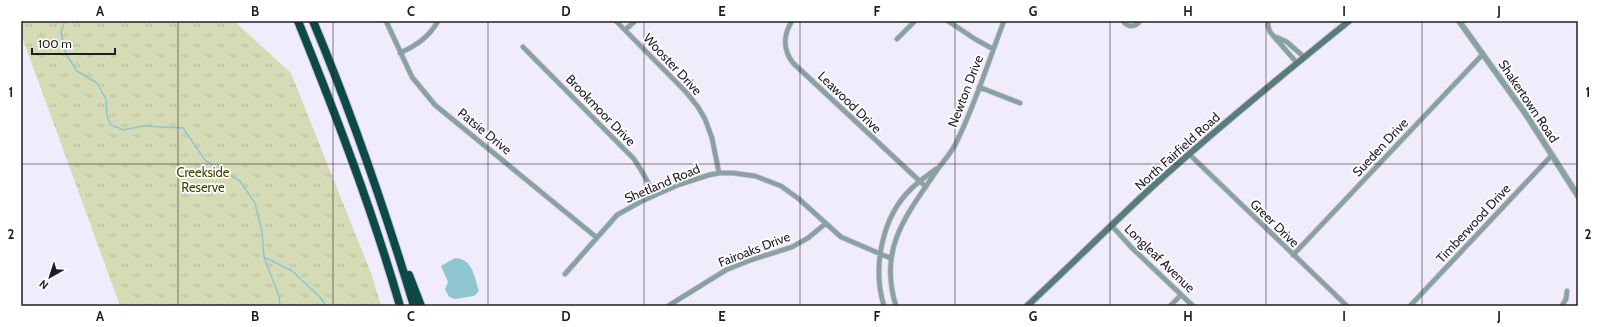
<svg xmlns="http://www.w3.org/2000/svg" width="1599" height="327" viewBox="0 0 1599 327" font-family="Cabin,sans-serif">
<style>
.grass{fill:url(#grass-tufts)}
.water{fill:#90c6cf}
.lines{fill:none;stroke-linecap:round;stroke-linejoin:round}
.stream{stroke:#90c6cf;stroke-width:1.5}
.minor-casing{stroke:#cbc7d5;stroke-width:6}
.tertiary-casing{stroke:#cbc7d5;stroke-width:7}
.secondary-casing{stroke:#cbc7d5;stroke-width:8}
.motorway-casing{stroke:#cbc7d5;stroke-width:10}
.minor{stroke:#8aa1a1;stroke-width:4.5}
.tertiary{stroke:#8aa1a1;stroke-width:5.5}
.secondary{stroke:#587b7b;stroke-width:6}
.motorway{stroke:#0e494a;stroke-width:8}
.grid{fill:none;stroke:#201c26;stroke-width:1;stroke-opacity:0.55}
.labels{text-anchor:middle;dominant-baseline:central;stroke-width:3.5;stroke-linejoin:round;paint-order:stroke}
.street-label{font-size:13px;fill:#201c26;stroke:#fff}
.park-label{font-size:13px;fill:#3f4600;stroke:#fff}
.neatline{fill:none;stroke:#201c26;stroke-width:1.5}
.grid-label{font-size:13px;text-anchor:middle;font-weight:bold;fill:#201c26}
</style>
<defs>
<pattern id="grass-tufts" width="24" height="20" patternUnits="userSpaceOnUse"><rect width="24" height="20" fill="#d5dcb5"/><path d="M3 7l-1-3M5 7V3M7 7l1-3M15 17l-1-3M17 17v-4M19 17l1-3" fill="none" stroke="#b7bc9c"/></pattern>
</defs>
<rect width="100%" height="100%" fill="#f1ecfc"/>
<!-- grass -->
<path class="grass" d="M21,21h213l57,52 80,200 10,33h-261l-99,-272z"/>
<!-- water -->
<path class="water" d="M455,258c18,1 19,18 24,33l-5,5 -19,3 -6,-2 -4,-8 3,-7 -7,-16z"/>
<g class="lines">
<!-- stream -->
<path class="stream" d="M65,21l-4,11 5,22 11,17 20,12 9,16 1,17 4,9 13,5 18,-4 41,2 22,32 35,21 15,22 7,29 2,25 15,39 1,10
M264,257l28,14 28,26 6,9"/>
<!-- minor casing -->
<g class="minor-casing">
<path id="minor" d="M386,21l26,56 23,28 161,132
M616,21l70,71 12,15 7,12 7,19 7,35
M792,21c-9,14 -9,29 1,42l133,124
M948,21l27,18 18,10
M1123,21c5,7 12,6 17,0
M1268,21v5l2,6 27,31
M625,30l10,-9
M1276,37l11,5 17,15
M897,39l18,-18
M523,47l111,112 7,11 14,25
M400,53c17,-8 29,-16 38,-32
M979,87l41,16
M1189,154l158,152
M1112,226l19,21 62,59
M1293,255l190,-201
M565,274l52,-59 25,-14 36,-16 31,-10 10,-2h14l22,3 26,10 18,13 42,38 49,21
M668,306l58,-36 25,-10 41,-13 16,-9 17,-14
M884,306c-12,-39 -2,-90 28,-118 7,-7 16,-13 24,-19
M896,306c-18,-58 10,-90 41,-136 6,-8 13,-16 18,-25 20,-39 33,-83 49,-124
M1170,306l11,-11
M1410,306l142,-151
M1562,306l4,-7 1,-8"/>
</g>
<!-- tertiary casing -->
<g class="tertiary-casing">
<path id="tertiary" d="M1459,21l68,95 51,80"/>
</g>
<!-- secondary casing -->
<g class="secondary-casing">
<path id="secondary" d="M1027,306c42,-39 83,-80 125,-119 64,-58 130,-112 197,-166"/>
</g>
<!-- motorway casing -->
<g class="motorway-casing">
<path id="motorway" d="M298,21c38,94 74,188 102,285
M313,21c39,93 72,189 101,285
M409,275l12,31"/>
</g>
<!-- minor -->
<use href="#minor" class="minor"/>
<!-- tertiary -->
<use href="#tertiary" class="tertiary"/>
<!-- secondary -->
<use href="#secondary" class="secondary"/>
<!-- motorway -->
<use href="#motorway" class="motorway"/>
</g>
<!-- grid -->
<path class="grid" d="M178,21v285M333,21v285M488,21v285M644,21v285M800,21v285M955,21v285M1110,21v285M1266,21v285M1422,21v285M21,164h1557"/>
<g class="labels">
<!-- street labels -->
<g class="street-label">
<text transform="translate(673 64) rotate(47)">Wooster Drive</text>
<text transform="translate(965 91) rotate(-69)">Newton Drive</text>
<text transform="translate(1529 101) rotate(56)">Shakertown Road</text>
<text transform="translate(850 102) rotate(44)">Leawood Drive</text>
<text transform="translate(601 110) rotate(46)">Brookmoor Drive</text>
<text transform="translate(485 131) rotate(39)">Patsie Drive</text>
<text transform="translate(1380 147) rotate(-47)">Sueden Drive</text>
<text transform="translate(1177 151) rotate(-42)">North Fairfield Road</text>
<text transform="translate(662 183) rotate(-23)">Shetland Road</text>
<text transform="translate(1275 223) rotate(44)">Greer Drive</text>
<text transform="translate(1473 223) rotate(-47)">Timberwood Drive</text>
<text transform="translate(754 249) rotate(-21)">Fairoaks Drive</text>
<text transform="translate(1160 258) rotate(44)">Longleaf Avenue</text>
</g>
<!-- park labels -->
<g class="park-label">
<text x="203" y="172">Creekside<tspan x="203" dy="15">Reserve</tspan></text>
</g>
</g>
<!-- border -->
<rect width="1599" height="327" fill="none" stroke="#ffffff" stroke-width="44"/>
<!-- north arrow -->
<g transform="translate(50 277) rotate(219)" stroke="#ffffff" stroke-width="3" paint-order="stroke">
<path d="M0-3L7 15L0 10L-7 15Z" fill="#201c26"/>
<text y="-6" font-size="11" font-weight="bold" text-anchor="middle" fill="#201c26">N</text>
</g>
<!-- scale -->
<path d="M32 48v6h83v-6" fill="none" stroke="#201c26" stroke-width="2"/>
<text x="38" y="48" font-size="12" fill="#201c26" stroke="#ffffff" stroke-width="3" paint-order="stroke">100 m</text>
<rect x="22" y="22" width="1555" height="283" class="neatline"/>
<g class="grid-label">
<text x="100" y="16">A</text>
<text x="255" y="16">B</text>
<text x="411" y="16">C</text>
<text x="566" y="16">D</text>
<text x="722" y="16">E</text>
<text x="877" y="16">F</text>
<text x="1033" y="16">G</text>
<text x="1188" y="16">H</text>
<text x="1344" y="16">I</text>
<text x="1499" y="16">J</text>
<text x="11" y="97">1</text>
<text x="1588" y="97">1</text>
<text x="11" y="239">2</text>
<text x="1588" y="239">2</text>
<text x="100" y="321">A</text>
<text x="255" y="321">B</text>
<text x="411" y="321">C</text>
<text x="566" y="321">D</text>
<text x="722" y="321">E</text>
<text x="877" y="321">F</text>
<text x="1033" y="321">G</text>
<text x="1188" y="321">H</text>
<text x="1344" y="321">I</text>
<text x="1499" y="321">J</text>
</g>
</svg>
